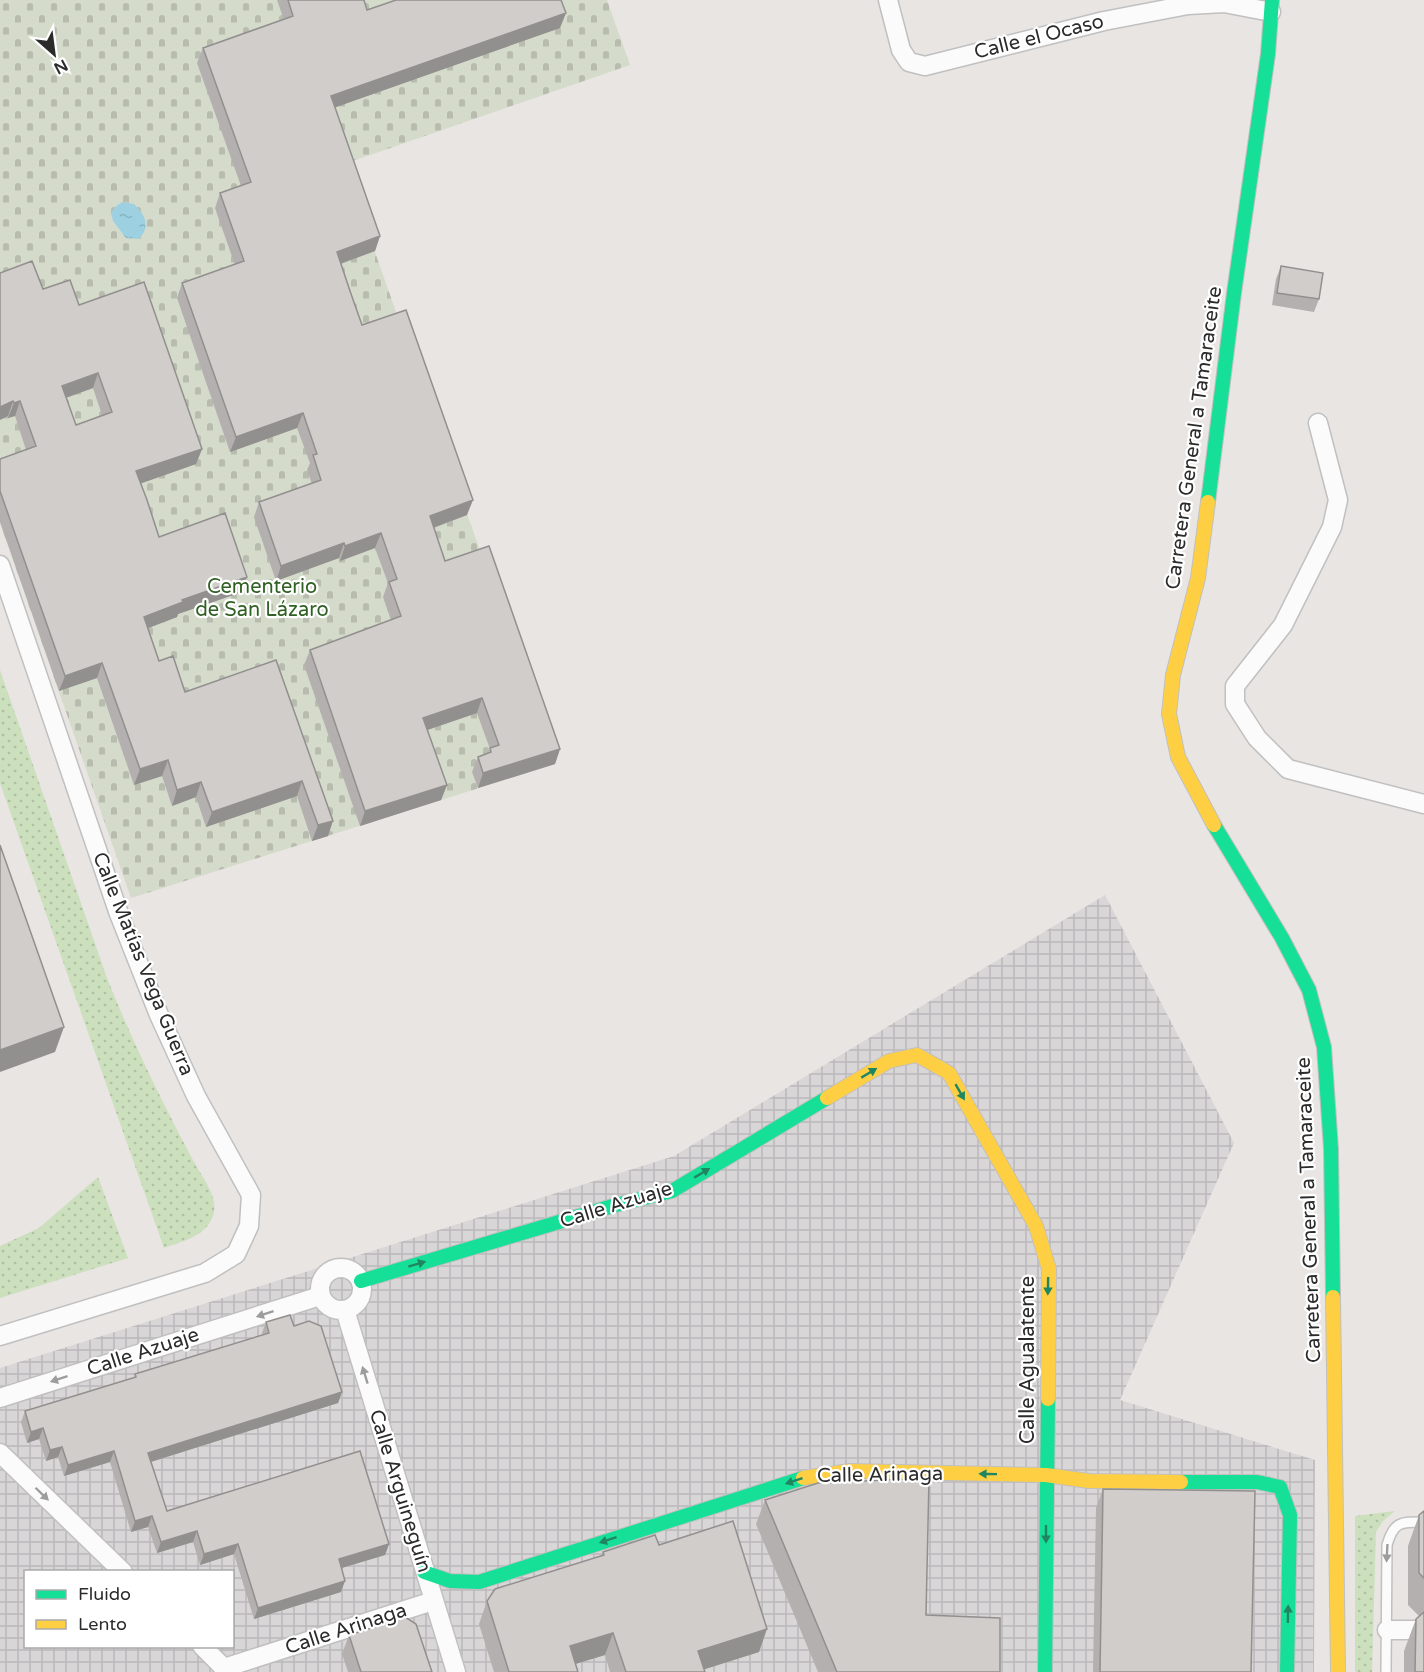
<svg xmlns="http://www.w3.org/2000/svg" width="1424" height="1672" viewBox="0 0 1424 1672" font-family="'Varela Round',sans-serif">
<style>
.industrial{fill:url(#industrial-grid);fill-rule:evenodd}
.grass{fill:url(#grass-dots)}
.cemetery{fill:url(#cemetery-stones)}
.water{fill:url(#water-ripples)}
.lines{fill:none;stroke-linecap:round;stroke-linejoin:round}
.lane-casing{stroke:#c1c0c0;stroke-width:12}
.street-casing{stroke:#c1c0c0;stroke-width:21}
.fast-casing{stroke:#c1c0c0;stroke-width:16}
.slow-casing{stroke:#c1c0c0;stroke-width:16}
.lane{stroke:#fcfbfb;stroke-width:9}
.street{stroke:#fcfbfb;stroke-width:18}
.fast{stroke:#16e098;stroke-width:14}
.slow{stroke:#ffcf43;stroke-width:14}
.wall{fill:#b3b0af;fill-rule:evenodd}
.shaded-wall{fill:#92908e}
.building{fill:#d0cdcb;stroke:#92908e;stroke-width:1.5;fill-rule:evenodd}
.oneway{fill:#208662}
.oneway2{fill:#9e9d9d}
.labels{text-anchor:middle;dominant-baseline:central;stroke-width:4.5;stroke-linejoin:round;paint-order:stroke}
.street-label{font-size:20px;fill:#2b2b2b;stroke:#fff}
.park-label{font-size:20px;fill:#306023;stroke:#fff}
</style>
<defs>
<pattern id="industrial-grid" width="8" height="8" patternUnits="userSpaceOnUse" patternTransform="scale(1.5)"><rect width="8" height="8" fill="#d9d6d8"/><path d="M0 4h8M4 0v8" fill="none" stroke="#bab8ba"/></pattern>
<pattern id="grass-dots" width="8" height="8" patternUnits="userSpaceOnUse" patternTransform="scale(1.5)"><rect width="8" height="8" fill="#cce0be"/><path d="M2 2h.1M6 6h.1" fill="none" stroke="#afc0a3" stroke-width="1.8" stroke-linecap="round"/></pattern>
<pattern id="cemetery-stones" width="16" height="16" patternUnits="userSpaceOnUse" patternTransform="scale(1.5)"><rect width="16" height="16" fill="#d5dbcb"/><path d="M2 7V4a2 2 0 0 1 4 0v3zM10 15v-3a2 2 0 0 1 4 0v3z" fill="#b7bcae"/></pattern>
<pattern id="water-ripples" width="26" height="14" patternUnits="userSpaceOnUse" patternTransform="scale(1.5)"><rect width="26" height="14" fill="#9dd1e1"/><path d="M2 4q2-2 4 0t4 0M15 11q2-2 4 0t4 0" fill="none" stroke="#87b4c1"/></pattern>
</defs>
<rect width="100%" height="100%" fill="#e8e5e2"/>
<!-- industrial -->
<path class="industrial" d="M1105,895l129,248 -114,257 195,60 -1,212h-1314v-304l674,-212zM26,1572h206v74h-206z"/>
<!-- grass -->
<path class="grass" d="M0,670l107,308c25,63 55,124 87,184 8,15 23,33 20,50 -5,24 -31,29 -50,36l-164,-465z
M98,1177l30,81 -128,40v-52l39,-18z
M1395,1511l-12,10 -7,11 -4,140h-17v-156z"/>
<!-- cemetery -->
<path class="cemetery" d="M0,0h607l23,65 -286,99 211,600 -424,134 -131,-375z"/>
<!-- water -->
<path class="water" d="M122,202l12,2c11,11 17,22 5,35l-13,-1 -13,-17 -2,-8 4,-6z"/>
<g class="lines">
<!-- lane casing -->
<g class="lane-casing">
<path id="lane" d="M1386,1672l1,-127c7,-24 14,-23 37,-23"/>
</g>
<!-- street casing -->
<g class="street-casing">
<path id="street" d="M888,0l13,50 8,12 16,4 179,-45 84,-16 36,-2 47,9
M1318,423l20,77 -6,27 -49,98 -48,61v18l22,34 31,31 136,35
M0,565l119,349 40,101 37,81 55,99 -2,31 -13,28 -31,19 -205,63
M320 1289a21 21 0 1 1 42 0a21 21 0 1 1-42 0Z
M345,1310l111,362
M0,1398l320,-102
M0,1453l123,119
M1387,1630h37
M202,1646l26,26
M224,1668l209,-67"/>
</g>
<!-- fast casing -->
<g class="fast-casing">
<path id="fast" d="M1208,502l26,-209 34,-239 4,-54
M1214,825l68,113 27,52 15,57 7,102 2,148
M361,1281l255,-76 56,-14 155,-93
M1181,1482h76l23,5 10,28 -3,157
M424,1572l26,9 29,1 324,-104
M1045,1672l3,-273"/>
</g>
<!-- slow casing -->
<g class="slow-casing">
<path id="slow" d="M1208,502l-10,76 -25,97 -4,39 9,43 36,68
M827,1098l62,-37 28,-6 32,18 87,153 13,43 -1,130
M1333,1297l5,375
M803,1478l47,-7 196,4 43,6 92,1"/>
</g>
<!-- lane -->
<use href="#lane" class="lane"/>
<!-- street -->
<use href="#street" class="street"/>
<!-- fast -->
<use href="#fast" class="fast"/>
<!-- slow -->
<use href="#slow" class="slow"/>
</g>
<!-- wall -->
<path class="wall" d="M277,0h87l3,10 193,18 -225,79 45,129 -5,15 -34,13 21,61 105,190 -33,13 11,33 115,188 -5,15 -77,24 -6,-16 6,-15 10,-4 2,-4 -13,-36 -49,17 19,55 -6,15 -81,26 -56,-161 6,-15 81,-30 -8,-23 5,-14 -13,-35 -35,13 -1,-3 -63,23 -22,-64 5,-15 53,-18 -5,-14 3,-7 -13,-35 -67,24 -53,-154 5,-15 53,-18 -20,-57 5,-15 21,-7 -44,-123 6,-15 81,-28z
M1281,266l38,33 -5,13 -42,-7 4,-26z
M43,289l36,16 123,144 -6,15 -55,19 18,54 83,55 -64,22 -1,3 -29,11 11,33 26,31 91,-32 52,176 -16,5 -15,-45 -91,31 -10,-30 -24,9 -10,-30 -28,9 -37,-107 -38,13 -59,-169v-63l26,-9 -11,-34 -7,2v-2zM93,388l9,27 -26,10 -10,-27z
M266,1322l28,4 48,66 -4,11 -187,59 16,49 222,33 -4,11 -44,13v24l-87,27 -20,-65 -34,11 -7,-23 -36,11 -9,-26 -17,5 -21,-70 -46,14 -6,-19 -12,4 -7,-22 -12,4 -6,-21 4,-11 109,-33 1,-4 128,-39 -1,-2z
M1103,1489l148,183h-158l3,-164z
M765,1500l161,115 74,57h-182l-62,-148z
M1424,1511v161h-20v-21l12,-32 3,-3 -11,-11v-59l11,-31z
M659,1545l100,107 -55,17 1,3h-95l-5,-17 -30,9 3,8h-84l-15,-48 8,-23 114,-45 2,-4z
M349,1635l83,37h-84l-6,-18z"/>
<!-- shaded-wall -->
<path class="shaded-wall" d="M566,13l-6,15 -235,83 6,-15z
M380,236l-5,15 -44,16 6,-15z
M98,373l-5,15 -36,13 5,-15z
M13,401l-5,15 -8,4v-13z
M20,401l-5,15 -7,2 6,-15z
M303,413l-6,15 -67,24 6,-15z
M202,449l-6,15 -65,23 5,-16z
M473,500l-6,15 -43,16 6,-15z
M381,533l-6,15 -35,13 5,-15z
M344,543l-5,15 -63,23 5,-15z
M247,577l-5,15 -64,22 -1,3 -39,15 6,-15 38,-17z
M102,663l-5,15 -38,13 6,-15z
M482,698l-5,15 -59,20 5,-15z
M560,749l-5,15 -77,24 5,-15z
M168,760l-6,16 -28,9 6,-16z
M302,781l-5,15 -91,31 6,-15z
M201,782l-5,15 -24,9 5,-16z
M447,785l-6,15 -81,26 5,-15z
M333,821l-5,15 -16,5 6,-16z
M64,1027l-9,25 -55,20v-22z
M342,1392l-4,11 -194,61 4,-11z
M43,1428l-4,11 -12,4 4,-11z
M62,1447l-4,10 -12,4 4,-11z
M114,1451l-4,11 -46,14 4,-11z
M152,1516l-4,11 -17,5 4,-11z
M197,1531l-4,11 -36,11 4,-11z
M238,1544l-4,10 -34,11 4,-11z
M389,1544l-4,11 -50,15 4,-11z
M345,1581l-4,11 -87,27 4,-11z
M767,1629l-8,23 -63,20 2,-21z
M613,1633l-8,22 -43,13 8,-22z"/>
<!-- building -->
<path class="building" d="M288,0h76l3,10 29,-10h165l5,13 -235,83 49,140 -43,16 13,39 12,34 44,-15 67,190 -43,16 15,45 44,-15 71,203 -77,24 -5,-16 13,-5 -1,-4 9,-3 -17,-47 -59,20 24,67 -82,26 -55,-161 91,-34 -12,-34 8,-3 -16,-46 -36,13 -1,-3 -63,23 -22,-64 62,-22 -8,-25 4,-1 -14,-41 -67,24 -54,-154 62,-22 -24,-68 31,-11 -48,-134 90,-32z
M32,261l11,28 27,-9 9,25 65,-23 58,167 -66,22 11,29 12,37 66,-24 22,64 -65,23 1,2 -39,15 15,44 14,-5 12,36 91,-32 57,161 -15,4 -16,-44 -90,31 -11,-30 -24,8 -9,-30 -28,9 -38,-106 -37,13 -65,-185v-32l36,-13 -16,-45 -6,2 -1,-2 -13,6v-134zM98,373l14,39 -36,13 -14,-39z
M1281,266l42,7 -4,26 -42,-6z
M0,845l64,182 -64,23z
M290,1315l4,11 15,-5 12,5 21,66 -194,61 19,58 193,-60 29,93 -50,15 6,22 -87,27 -20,-64 -34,10 -7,-23 -36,11 -9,-26 -17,5 -21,-70 -46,14 -6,-18 -12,3 -7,-22 -12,4 -6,-21 111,-34 -1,-3 134,-41 -3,-11z
M929,1478l-3,137 74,3v54h-163l-72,-172 53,-17z
M1103,1489l152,2 -4,181h-151z
M1424,1511v67l-5,-5v-58z
M733,1521l34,108 -69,22 7,21h-79l-13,-39 -43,13 8,26h-69l-22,-71 8,-12 109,-34 -1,-3 52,-17 4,10z
M1424,1612v60h-9l1,-53z
M405,1617l11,7 16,48h-71l-12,-37z"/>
<!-- one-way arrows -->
<defs><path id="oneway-solid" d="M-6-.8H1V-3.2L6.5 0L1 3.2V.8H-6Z" transform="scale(1.5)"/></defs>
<g class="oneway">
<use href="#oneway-solid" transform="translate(869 1073) rotate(-31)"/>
<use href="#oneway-solid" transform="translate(960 1092) rotate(60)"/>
<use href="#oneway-solid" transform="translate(702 1173) rotate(-31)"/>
<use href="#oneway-solid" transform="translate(417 1264) rotate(-17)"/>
<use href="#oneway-solid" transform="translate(1048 1286) rotate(91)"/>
<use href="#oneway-solid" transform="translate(988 1474) rotate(-179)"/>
<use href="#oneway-solid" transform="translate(794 1481) rotate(162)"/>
<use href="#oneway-solid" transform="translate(1046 1534) rotate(90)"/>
<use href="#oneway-solid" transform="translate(608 1540) rotate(162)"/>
<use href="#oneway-solid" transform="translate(1288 1614) rotate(-89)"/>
</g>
<g class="oneway2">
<use href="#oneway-solid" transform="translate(265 1314) rotate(162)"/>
<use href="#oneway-solid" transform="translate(365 1375) rotate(-107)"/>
<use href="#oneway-solid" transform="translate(59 1379) rotate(162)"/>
<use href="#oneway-solid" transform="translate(42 1494) rotate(44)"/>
<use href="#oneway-solid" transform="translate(1387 1553) rotate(93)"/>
</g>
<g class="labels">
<!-- street labels -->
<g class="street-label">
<text transform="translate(1039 37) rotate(-14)">Calle el Ocaso</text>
<text transform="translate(1194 438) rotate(-82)">Carretera General a Tamaraceite</text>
<text transform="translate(143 964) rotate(68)">Calle Matías Vega Guerra</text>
<text transform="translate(616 1205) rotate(-17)">Calle Azuaje</text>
<text transform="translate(1309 1210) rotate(-92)">Carretera General a Tamaraceite</text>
<text transform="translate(143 1352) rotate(-18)">Calle Azuaje</text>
<text transform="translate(1028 1360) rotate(-90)">Calle Agualatente</text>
<text transform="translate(880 1475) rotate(-1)">Calle Arinaga</text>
<text transform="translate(400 1491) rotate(73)">Calle Arguineguín</text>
<text transform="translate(346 1629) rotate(-18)">Calle Arinaga</text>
</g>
<!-- park labels -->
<g class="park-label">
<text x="262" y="587">Cementerio<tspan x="262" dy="23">de San Lázaro</tspan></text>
</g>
</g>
<!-- legend -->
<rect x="24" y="1570" width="210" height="78" fill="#ffffff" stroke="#aaaaaa" stroke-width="1.5"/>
<rect x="36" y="1590" width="30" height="9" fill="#16e098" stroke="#aaaaaa" stroke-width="1.5"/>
<text x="78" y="1600" font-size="18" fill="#2b2b2b">Fluido</text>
<rect x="36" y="1620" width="30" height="9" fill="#ffcf43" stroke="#aaaaaa" stroke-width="1.5"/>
<text x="78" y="1630" font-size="18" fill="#2b2b2b">Lento</text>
<!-- north arrow -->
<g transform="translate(54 54) rotate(152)" stroke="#ffffff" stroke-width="4.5" paint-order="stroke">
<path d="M0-4.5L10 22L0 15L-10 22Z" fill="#2b2b2b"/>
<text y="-9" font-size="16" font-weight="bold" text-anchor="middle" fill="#2b2b2b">N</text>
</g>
</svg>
